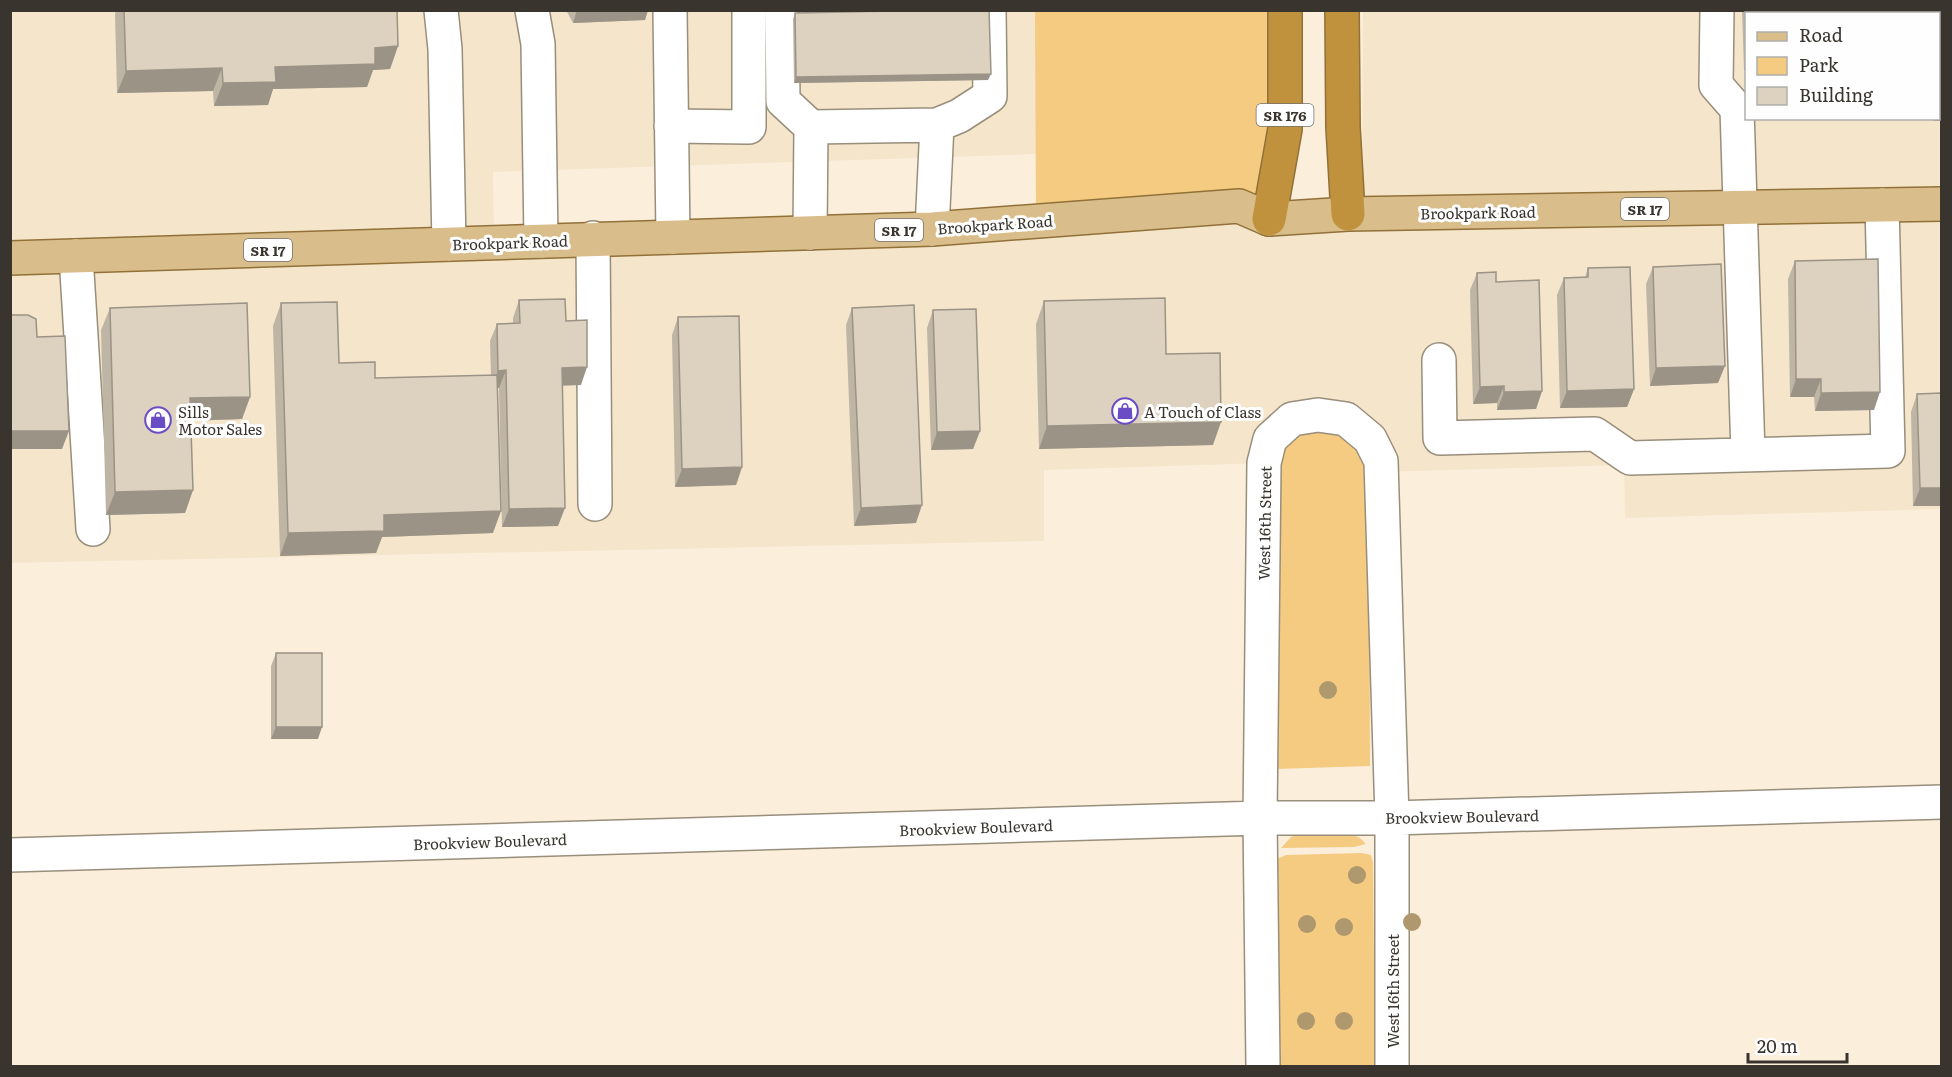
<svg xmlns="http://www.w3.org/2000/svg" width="1952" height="1077" viewBox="0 0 1952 1077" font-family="Literata,serif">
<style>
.built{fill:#f5e5cb;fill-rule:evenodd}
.green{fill:#f5ca81}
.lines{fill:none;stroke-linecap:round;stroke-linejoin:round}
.minor-casing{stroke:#988e7c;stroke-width:36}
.major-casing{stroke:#917138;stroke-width:36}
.highway-casing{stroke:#917138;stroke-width:36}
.minor{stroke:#fff;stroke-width:33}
.major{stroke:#d9be8b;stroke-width:33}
.highway{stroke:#c0923d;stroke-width:33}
.tree{fill:#af986d}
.wall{fill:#beb5a4}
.shaded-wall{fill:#9b9386}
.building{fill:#ddd2bf;stroke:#9b9386;stroke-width:1.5}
.labels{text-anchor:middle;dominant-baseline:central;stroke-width:6;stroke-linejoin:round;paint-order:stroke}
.shield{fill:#fefefe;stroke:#74716c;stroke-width:1.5}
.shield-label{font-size:14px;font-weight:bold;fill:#39352e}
.street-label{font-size:15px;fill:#39352e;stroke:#fefefe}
.poi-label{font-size:15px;fill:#39352e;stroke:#fefefe;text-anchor:start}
</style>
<rect width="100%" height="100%" fill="#fbefdc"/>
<!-- built -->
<path class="built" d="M10,11h1026l1,143 -544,18 1,71 868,-28 1,-204h578v498l-316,9 -1,-53 -243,7 -117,-9 -220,7v71l-1033,22zM1746,14h192v104h-192z"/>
<!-- green -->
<path class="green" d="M1035,11h250l-16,208 -233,7z
M1314,430c36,4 39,11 55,42l1,294 -94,3 1,-314 20,-20z
M1349,833l11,5 6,6 -12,3 -73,1 10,-11 8,-3z
M1361,853l10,2 2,8 2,203h-97l-1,-207 9,-4z"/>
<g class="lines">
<!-- minor casing -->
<g class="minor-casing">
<path id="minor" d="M441,10l4,39 4,195
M532,10l6,34 3,197
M670,10l3,227
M782,10l1,91 28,26 -1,106
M1717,10l-1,75 21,24 11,345
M1938,103h4
M671,126l78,1v-117
M811,127l126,-2
M932,229l5,-104 22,-9 31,-20 -1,-86
M593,238l2,266
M76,256l17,273
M1439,360l1,78 155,-4 35,24 258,-7 -6,-246
M10,855l1250,-37h132l550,-16
M1263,1066l-3,-248 4,-355 6,-24 22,-20 26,-4 28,4 24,20 11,22 11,357v248"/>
</g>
<!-- major casing -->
<g class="major-casing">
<path id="major" d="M10,258l922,-29 307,-23 30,13 79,-5 594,-10"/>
</g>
<!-- highway casing -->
<g class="highway-casing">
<path id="highway" d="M1342,10l1,117 5,87
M1269,219l16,-90v-119"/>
</g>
<!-- minor -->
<use href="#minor" class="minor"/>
<!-- major -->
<use href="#major" class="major"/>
<!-- highway -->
<use href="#highway" class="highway"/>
</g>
<!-- trees -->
<g class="tree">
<circle cx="1328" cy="690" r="9"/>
<circle cx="1357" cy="875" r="9"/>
<circle cx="1412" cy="922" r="9"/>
<circle cx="1307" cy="924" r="9"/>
<circle cx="1344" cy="927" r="9"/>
<circle cx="1306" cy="1021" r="9"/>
<circle cx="1344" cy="1021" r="9"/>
</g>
<!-- wall -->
<path class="wall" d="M116,10h281l1,36 -8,23 -17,1 -6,17 -94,2 -5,16 -54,1 -1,-15 -96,2 -2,-79z
M566,10h82l-3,10 -72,3z
M1742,10h199v54h-3v-50h-192v56h-2z
M795,13l193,67 -194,3 -1,-64z
M1795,261l79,149 -59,1 -1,-14h-24l-2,-118z
M1653,267l65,116 -68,3 -4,-102z
M1588,268l46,121 -7,18 -67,1 -3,-113 7,-17 21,-1z
M1477,273l19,9 46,109 -6,18 -39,1v-7l-24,1 -3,-114z
M519,300l47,21 15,64h-19l-4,141 -56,1 -3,-139h-2l-4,145 -111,4 -6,16 -96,3 -7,-230 8,-23 58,60 36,15 116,-3 -1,-34 7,-17 16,-1v-5z
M1044,301l122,53 47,91 -174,4 -3,-125z
M110,308l140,89 -8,22 -51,2 2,69 -8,23 -79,2 -5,-185z
M852,308l64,215 -62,3 -8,-201z
M933,310l47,121 -7,18 -42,1 -4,-122z
M678,317l64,150 -6,18 -61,2 -3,-152z
M1941,393v113h-28l-2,-94 6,-18z
M276,653l42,86h-47v-73z"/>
<!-- shaded-wall -->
<path class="shaded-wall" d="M577,10h71l-3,10 -72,3z
M1941,41v23h-3v-22z
M398,46l-8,23 -17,1 -6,17 -94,2 -5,16 -54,1 9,-23 52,-16 100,-19z
M1746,61v9h-2z
M222,68l-9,23 -96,2 9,-22z
M991,74l-3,6 -194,3 2,-6z
M1725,366l-7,17 -68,3 6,-18z
M587,367l-6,18 -26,1 7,-18z
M506,370l-7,18h-8l7,-17z
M1796,379h25l-7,18h-24z
M1504,386l-7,17 -24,1 7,-17z
M1634,389l-7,18 -67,1 7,-17z
M1542,391l-6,18 -39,1 7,-18z
M1880,392l-6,18 -59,1 6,-18z
M250,397l-8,22 -60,2 8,-23z
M1221,422l-8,23 -174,4 8,-23z
M10,431h59l-7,18h-52z
M980,431l-7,18 -42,1 6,-18z
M742,467l-6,18 -61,2 7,-18z
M1920,488h21v18h-28z
M193,490l-8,23 -79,2 9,-23z
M922,505l-6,18 -62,3 7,-18z
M565,508l-7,18 -56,1 7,-18z
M501,511l-8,22 -111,4 -6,16 -96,3 8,-23 96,-18z
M276,727h46l-4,12h-47z"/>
<!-- building -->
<path class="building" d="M124,10h273l1,36 -23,2v16l-100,3 1,15 -53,1 -1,-15 -96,3z
M942,10h47l2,64 -195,3 -1,-64z
M1751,10h190v31l-3,1v-28h-187z
M1878,259l2,133 -59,1v-14h-25l-1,-118z
M1721,264l4,102 -69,2 -3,-101z
M1630,267l4,122 -67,2 -3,-113 24,-1v-9z
M1496,272v10l43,-2 3,111 -38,1v-6l-24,1 -3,-114z
M1165,298l1,56 54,-1 1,69 -174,4 -3,-125z
M565,299l1,22 21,-1v47l-25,1 3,140 -56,1 -3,-139 -8,1 -1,-47 23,-1 -1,-23z
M337,302l2,61 36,-1v16l122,-3 4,136 -117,4v16l-96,2 -7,-230z
M247,303l3,94 -60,1 3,92 -78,2 -5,-184z
M914,305l8,200 -61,3 -9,-200z
M976,309l4,122 -43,1 -4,-122z
M10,315h18l8,4 1,18 28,-1 4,95h-59z
M739,316l3,151 -60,2 -4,-152z
M1941,393v95h-21l-3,-94z
M276,653h46v74h-46z"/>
<!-- icons -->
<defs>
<g id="shop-ring" transform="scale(1.35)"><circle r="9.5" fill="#fefefe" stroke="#6a4cc5" stroke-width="1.5"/><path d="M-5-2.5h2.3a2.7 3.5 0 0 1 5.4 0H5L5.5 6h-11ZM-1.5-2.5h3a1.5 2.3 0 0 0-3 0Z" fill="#6a4cc5"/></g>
</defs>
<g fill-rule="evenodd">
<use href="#shop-ring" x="1125" y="411"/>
<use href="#shop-ring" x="158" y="420"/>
</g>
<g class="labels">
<!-- shield labels -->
<g class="shield">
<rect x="1256.5" y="104" width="57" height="22" rx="4.5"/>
<rect x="1621" y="198" width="48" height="22" rx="4.5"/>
<rect x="875" y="219" width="48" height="22" rx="4.5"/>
<rect x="244" y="239" width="48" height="22" rx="4.5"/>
</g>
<g class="shield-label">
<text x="1285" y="115">SR 176</text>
<text x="1645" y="209">SR 17</text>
<text x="899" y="230">SR 17</text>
<text x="268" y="250">SR 17</text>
</g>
<!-- street labels -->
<g class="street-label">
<text transform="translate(1478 212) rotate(-1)">Brookpark Road</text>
<text transform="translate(995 224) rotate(-4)">Brookpark Road</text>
<text transform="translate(510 242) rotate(-2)">Brookpark Road</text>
<text transform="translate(1264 523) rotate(-89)">West 16th Street</text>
<text transform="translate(1462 816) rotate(-1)">Brookview Boulevard</text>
<text transform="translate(976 827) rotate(-2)">Brookview Boulevard</text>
<text transform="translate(490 841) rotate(-2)">Brookview Boulevard</text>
<text transform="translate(1392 991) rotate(-90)">West 16th Street</text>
</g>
<!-- poi labels -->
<g class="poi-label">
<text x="178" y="411">Sills<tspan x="178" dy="17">Motor Sales</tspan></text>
<text x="1144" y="411">A Touch of Class</text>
</g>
</g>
<!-- border -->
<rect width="1952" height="1077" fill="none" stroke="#39352e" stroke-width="24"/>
<!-- legend -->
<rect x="1745" y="12" width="195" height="108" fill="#fefefe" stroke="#afaeab" stroke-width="1.5"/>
<rect x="1757" y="32" width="30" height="9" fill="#d9be8b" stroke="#afaeab" stroke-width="1.5"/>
<text x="1799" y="42" font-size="18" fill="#39352e">Road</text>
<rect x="1757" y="57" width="30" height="18" fill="#f5ca81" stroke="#afaeab" stroke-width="1.5"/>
<text x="1799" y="72" font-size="18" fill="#39352e">Park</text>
<rect x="1757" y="87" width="30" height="18" fill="#ddd2bf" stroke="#afaeab" stroke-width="1.5"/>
<text x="1799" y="102" font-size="18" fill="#39352e">Building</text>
<!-- scale -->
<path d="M1748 1053v9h99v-9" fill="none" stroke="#39352e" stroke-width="3"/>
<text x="1757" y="1053" font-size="18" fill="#39352e" stroke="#fefefe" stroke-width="4.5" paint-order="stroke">20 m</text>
</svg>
